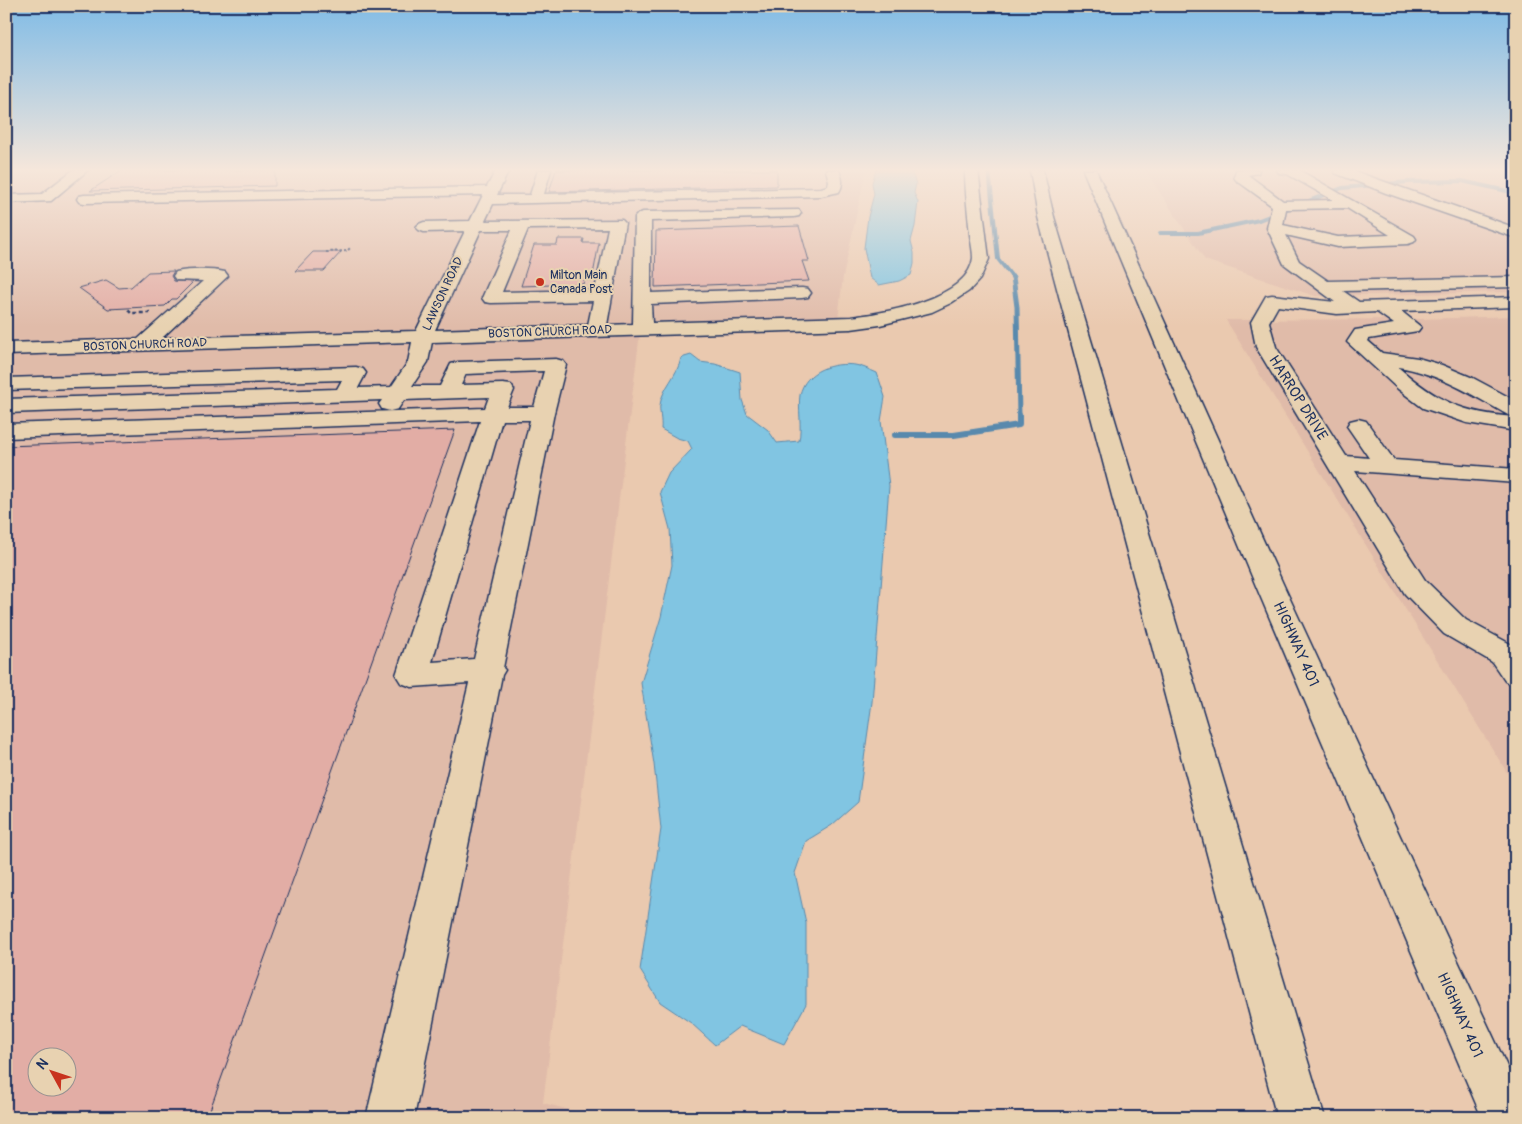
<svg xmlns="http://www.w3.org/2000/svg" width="1522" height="1124" viewBox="0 0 1522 1124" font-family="Pangolin,sans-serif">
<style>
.built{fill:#e0bba9;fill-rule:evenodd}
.water{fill:#81c5e2;stroke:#5889ad}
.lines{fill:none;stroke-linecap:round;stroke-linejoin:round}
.stream-far2{stroke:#5889ad;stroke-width:4}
.stream-far1{stroke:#5889ad;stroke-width:5}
.stream{stroke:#5889ad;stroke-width:6}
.building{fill:#e2ada5;stroke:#1b2f5e;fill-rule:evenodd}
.minor-casing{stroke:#1b2f5e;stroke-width:3}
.highway-casing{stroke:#1b2f5e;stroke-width:3}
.path-far1{stroke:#1b2f5e;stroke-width:2;stroke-dasharray:2.5 2;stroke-linecap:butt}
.path{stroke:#1b2f5e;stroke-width:2.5;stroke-dasharray:4 2.5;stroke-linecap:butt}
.minor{fill:#e8d2b1;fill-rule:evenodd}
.highway{fill:#e8d2b1;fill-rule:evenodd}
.poi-dot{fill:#c8321e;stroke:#e8d2b1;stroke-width:2}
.labels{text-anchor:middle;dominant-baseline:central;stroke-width:4;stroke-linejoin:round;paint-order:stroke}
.far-poi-label{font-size:12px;fill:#1b2f5e;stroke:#e8d2b1;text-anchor:start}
.far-street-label{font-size:12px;fill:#1b2f5e;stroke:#e8d2b1}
.street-label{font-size:15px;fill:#1b2f5e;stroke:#e8d2b1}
</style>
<rect width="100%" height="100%" fill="#eac9af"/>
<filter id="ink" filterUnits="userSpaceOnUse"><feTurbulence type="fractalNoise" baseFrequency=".02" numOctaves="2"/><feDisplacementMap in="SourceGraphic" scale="10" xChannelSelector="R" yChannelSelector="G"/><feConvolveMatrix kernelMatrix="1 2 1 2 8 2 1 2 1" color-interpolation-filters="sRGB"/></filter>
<g filter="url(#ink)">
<!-- built -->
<path class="built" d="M6,170h860l-23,107 -5,42 -197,6 -98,778 58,15h-595zM38,1056h30v30h-30z
M1145,170h371v122l-201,4 -110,-36z
M1516,316v471l-290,-467 195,-1z"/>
<!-- water -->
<path class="water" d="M876,170h35l5,14 -2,9 4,9 -3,24 -4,15 3,12v10l-3,12 -12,6 -20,4 -9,-7 -6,-30 4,-31 6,-23 -2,-11z
M691,355l9,7 15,2 25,8 2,28 5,14 21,16 9,13 22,-2c3,-15 -1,-33 1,-46 5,-25 33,-33 55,-30 7,1 15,5 22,8l8,24 -4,24 8,65 -17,216 -14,100 -26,23 -26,16 -11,32 11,50v81l-22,40 -44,-18 -25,19 -24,-22 -31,-21 -20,-32 21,-141 -7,-65 -13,-81 20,-66 11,-52 -2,-36 -10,-37 9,-19 23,-24 -4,-8 -11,-3 -16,-9c1,-8 -2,-19 -1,-24 2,-17 18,-30 21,-47z"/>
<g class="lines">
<!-- stream-far2 -->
<path class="stream-far2" d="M989,170l9,89 15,19
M1160,233h38l61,-13 83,-32 66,-6 54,-1 54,12"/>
<!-- stream-far1 -->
<path class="stream-far1" d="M1013,277l4,30 2,110"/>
<!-- stream -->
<path class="stream" d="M895,435h59l65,-10v-10"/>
</g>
<!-- building -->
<path class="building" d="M122,170h153v16l-185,5z
M556,170h221v16l-228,6z
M799,226l10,35h-7l7,20 -154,6 1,-56z
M558,239h26l-1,4h16l-7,37h-8l-1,4 -62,2 13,-41h23z
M313,252h28l-17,19h-29z
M174,271l-3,5 3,5 19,1 -17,17h-4l-7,7 -57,3 -29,-21 27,-8 13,8 12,-1 17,-15z
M455,430l-248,688h-201v-672zM38,1056h30v30h-30z"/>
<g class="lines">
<!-- minor casing -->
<g class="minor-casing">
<path id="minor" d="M73,170h15l-37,31 -45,2v-8l36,-1z
M496,170h13l-12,25h33l8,-25h13l-7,24 277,-6 7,-2 1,-5 -3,-11h13c3,8 5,14 0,22l-18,4 -328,8 -8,17 137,-1 3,3 -18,102 26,-1 2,-107 3,-3 5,-2 156,-2 2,3 -2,3 -5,1 -143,4v72l151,-5 6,1 3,4 -3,4 -6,1 -151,6 1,19 199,-6c32,-4 117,-17 122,-59 0,-7 -2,-16 -3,-23 -2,-22 -5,-44 -5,-65h13l11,89 -9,20 -11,12 -18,12 -19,9 -52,13 -29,4 -419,13 -4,20 -16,24h28l11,-22 7,-2 98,-3 7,2 3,4 -12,48 -51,255 2,2 -3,5 -88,443h-48l103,-435 -57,4 -11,-4 -5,-8 84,-254 -474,17v-14l479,-16 4,-11 -85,3 -6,9 -8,2 -8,-2 -3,-5 3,-4 -376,13v-14l331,-10 5,-9 -336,10v-12l350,-11 7,2 3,4 -8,15 33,-1 17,-25 4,-20 -406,13v-12l132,-4 65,-58 -27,-1 -3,-4 3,-4c14,-3 35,-3 49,0l3,4 -66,62 254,-7 49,-100 -41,1 -5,-2 -3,-3 3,-3 5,-2 46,-1 13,-26 -399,8 -5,-1 -2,-3 2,-3 5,-1 403,-8zM608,228l-13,62 -93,2 26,-63zM481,230h31l-30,68 3,4 6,1 102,-2 -5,24 -153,5zM544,371l-10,36h-27l7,-17 -3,-5 -8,-1 -42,1 5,-11zM502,420h28l-56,239 -42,3z
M1236,170h23l-1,3 -10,2 35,26 50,-1 -46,-26 -8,-1 -2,-3h22l115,66 2,3 -2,3 -6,2 -70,3 -52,-12 13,26 29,20 188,-4v10l-173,4 16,11 157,-5v10l-115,4 20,16 -3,4 -49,8 -1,2 14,12 36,5 24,7 31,13 43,23v16l-8,-2c-35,-20 -70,-42 -110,-48 40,35 64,46 118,50v14l-49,-8 -44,-15 -25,-19 -51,-47 8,-12 39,-6 -17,-12 -40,2 -59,-8 -9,16 7,25 70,109 23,2 -22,-32 3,-5 8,-2 8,2 28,39 122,9v14l-161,-12 70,109 41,40 48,26 2,3v36l-11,-4 -13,-19 -48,-28 -39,-40 -149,-247 -5,-25 15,-26 6,-1 63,7 -51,-38 -17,-36 5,-22 -36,-26 -2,-3zM1347,208l43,27 -52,2 -55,-12 3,-16z
M1333,170h18l165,58v10l-130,-45 -51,-20z"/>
</g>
<!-- highway casing -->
<g class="highway-casing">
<path id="highway" d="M1030,170h13l11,47 271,901h-48l-239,-901z
M1083,170h13l188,416 232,500v32h-34l-226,-532z"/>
</g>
<!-- path-far1 -->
<path class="path-far1" d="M326,252l21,-1 4,-4"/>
<!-- path -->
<path class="path" d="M128,310l3,3h19"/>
<!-- minor -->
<use href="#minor" class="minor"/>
<!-- highway -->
<use href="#highway" class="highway"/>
</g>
</g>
<!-- sky -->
<linearGradient id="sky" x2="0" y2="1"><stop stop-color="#7fbbe6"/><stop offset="0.52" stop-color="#f6e7db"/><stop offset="1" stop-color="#f6e7db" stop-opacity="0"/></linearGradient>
<rect width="1522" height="327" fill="url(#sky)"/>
<!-- markers -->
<circle class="poi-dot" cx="540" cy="282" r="5"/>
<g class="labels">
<!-- far-poi labels -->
<g class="far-poi-label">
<text x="550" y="275">Milton Main<tspan x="550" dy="14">Canada Post</tspan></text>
</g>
<!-- far-street labels -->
<g class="far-street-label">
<text transform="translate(443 294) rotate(-65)">LAWSON ROAD</text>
<text transform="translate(550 332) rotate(-2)">BOSTON CHURCH ROAD</text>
<text transform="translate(145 345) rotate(-2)">BOSTON CHURCH ROAD</text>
</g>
<!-- street labels -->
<g class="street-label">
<text transform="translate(1298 398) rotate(58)">HARROP DRIVE</text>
<text transform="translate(1296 644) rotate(66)">HIGHWAY 401</text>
<text transform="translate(1460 1015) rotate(66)">HIGHWAY 401</text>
</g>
</g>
<!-- margin -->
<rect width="1522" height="1124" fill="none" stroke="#e8d2b1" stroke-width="25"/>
<rect x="12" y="12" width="1497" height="1099" fill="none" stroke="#1b2f5e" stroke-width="2" filter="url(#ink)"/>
<!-- north arrow -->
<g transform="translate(52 1072) rotate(310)"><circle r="24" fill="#e8d2b1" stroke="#969190"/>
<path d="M0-4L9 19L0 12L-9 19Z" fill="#c8321e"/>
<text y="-8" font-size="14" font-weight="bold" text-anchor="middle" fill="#1b2f5e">N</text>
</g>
</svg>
